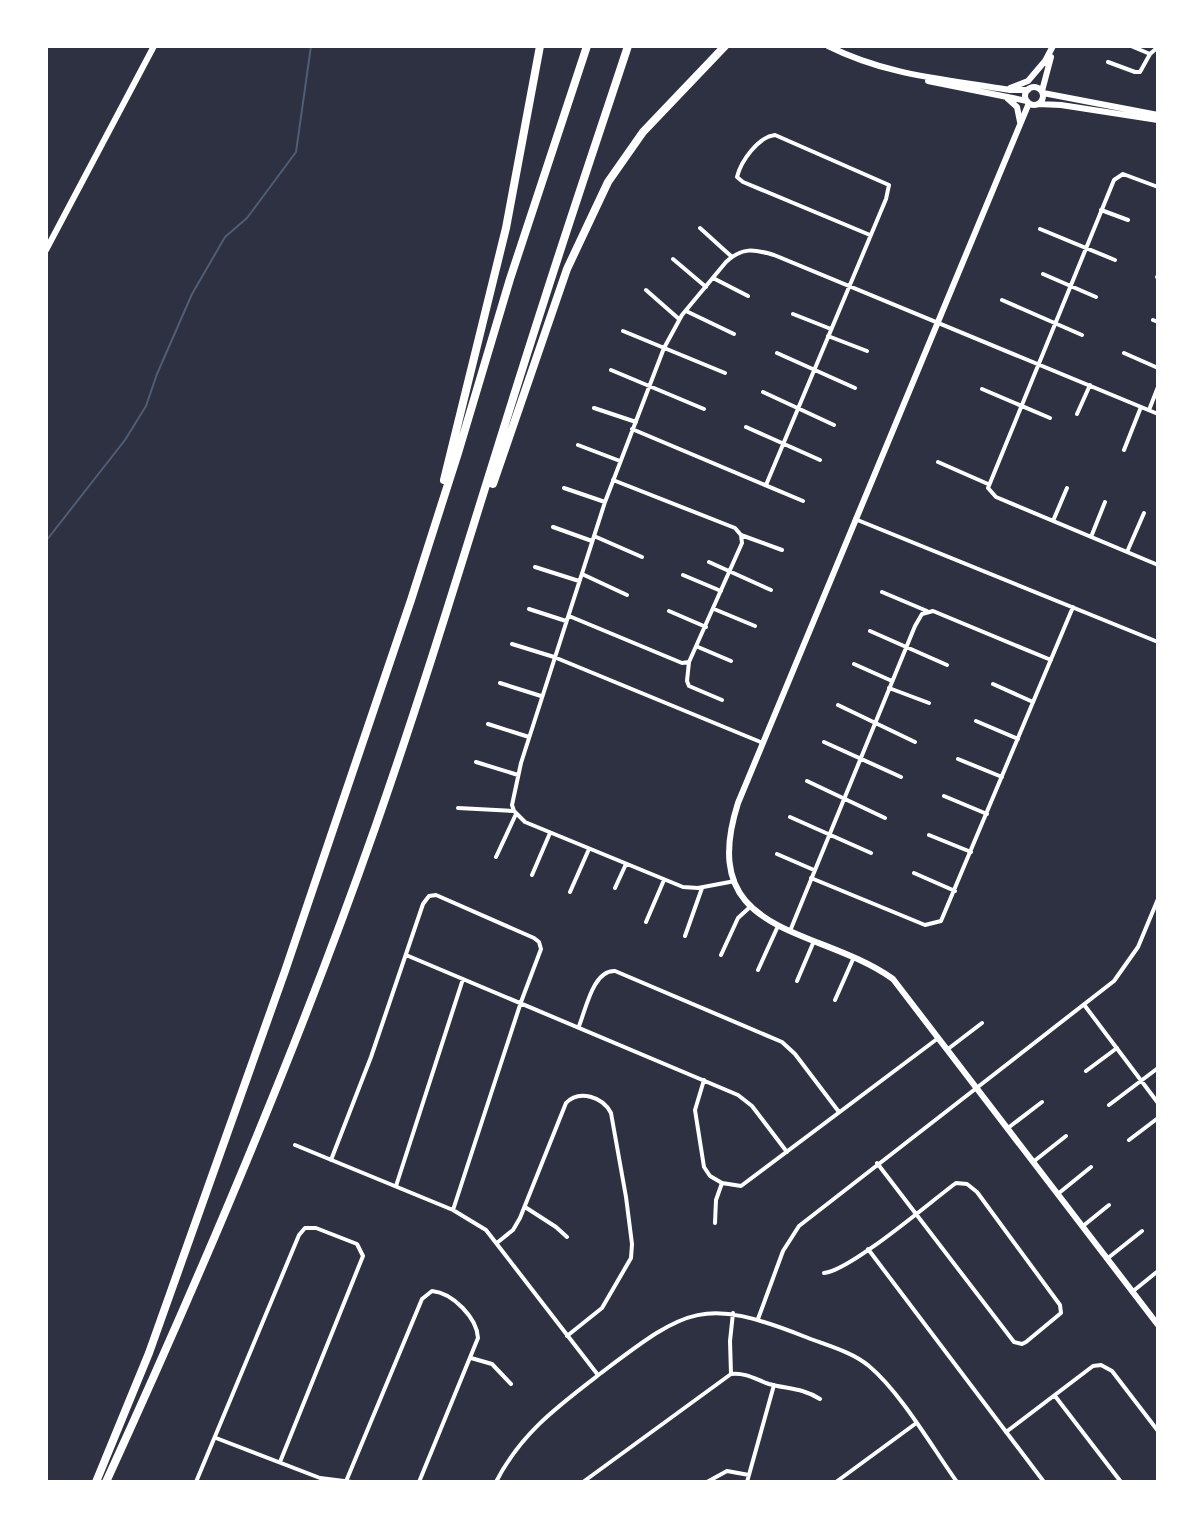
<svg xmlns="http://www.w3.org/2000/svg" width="1204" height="1528" viewBox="0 0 1204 1528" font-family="'IBM Plex Serif',serif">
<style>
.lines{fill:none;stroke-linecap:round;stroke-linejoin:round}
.stream{stroke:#4f5d75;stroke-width:2}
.minor{stroke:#fff;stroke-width:4}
.tertiary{stroke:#fff;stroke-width:6}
.secondary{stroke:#fff;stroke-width:6}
.motorway{stroke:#fff;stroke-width:8}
</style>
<rect width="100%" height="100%" fill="#2d3142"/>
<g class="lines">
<!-- stream -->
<path class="stream" d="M46,541l79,-101 21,-34 11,-32 35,-80 33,-57 22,-19 49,-66 15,-106"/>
<!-- minor -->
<path class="minor" d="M1131,46l19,8
M1108,62l27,10h5l10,-18 8,-7
M1158,187l-35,-13 -9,6 -126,308 8,9 162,68
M1101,210l27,10
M700,228l32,29
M1040,229l75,31
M673,259l33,28
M1043,274l53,23
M1157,277h1
M713,278l35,18
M646,290l33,29
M1002,300l80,35
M686,311l48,23
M793,314l38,15
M1153,320l5,2
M623,331l102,42
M828,336l39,15
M777,353l78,35
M1124,353l34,15
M611,370l93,39
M982,389l68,29
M763,392l71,33
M594,408l42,14
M1149,410l9,-23
M1077,414l13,-29
M746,427l74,33
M632,429l171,72
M578,445l42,16
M1124,450l17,-43
M938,462l50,22
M766,485l120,-286 3,-14 -114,-50c-17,2 -34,26 -38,42l6,5 127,53
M564,488l41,14
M855,519l303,123
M1053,521l14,-33
M553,527l39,14
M741,535l41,15
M594,536l48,21
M1091,537l14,-35
M1127,552l17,-39
M709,562l62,28
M535,567l44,14
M582,574l45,21
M683,575l38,16
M882,592l45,19
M529,609l37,12
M714,609l41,17
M669,611l37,16
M569,616l113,47 7,-1 53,-119 -1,-8 -6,-7 -122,-48
M870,631l77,34
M512,644l42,13 209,86
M698,647l33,14
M689,662l-2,19 2,5 33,14
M854,664l38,17
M500,683l41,13
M993,684l40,18
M889,688l40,15
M838,705l77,37
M976,721l42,18
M488,724l41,13
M824,742l77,35
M958,759l44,18
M476,762l42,13
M807,781l78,37
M944,796l43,18
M458,808l56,3
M790,817l81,36
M929,835l42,17
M777,854l37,16
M496,857l20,-43
M914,873l41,18
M532,875l18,-42
M811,878l114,47 16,-4 132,-314
M735,881l-37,7 -15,-1 -158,-65 -11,-11 -2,-6 9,-42 84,-261 59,-154 18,-33 44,-53c16,-15 28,-13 48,-7l384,159
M615,888l11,-24
M570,892l19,-43
M646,922l18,-42
M790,931l125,-305 7,-12 11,-3 118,49
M685,936l17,-48
M406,955l332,140 14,11 35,46
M721,955l17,-37 12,-11
M758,970l20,-44
M797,981l17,-40
M835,1000l19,-43
M1085,1006l73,97
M579,1026c7,-17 14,-56 36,-55l167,71 13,12 44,58
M948,1049l34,-26
M1086,1071l31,-23
M704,1080l-9,30 9,57 6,9 12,7 19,3 196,-147
M1109,1105l49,-37
M1008,1128l34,-26
M1129,1140l29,-22
M295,1145l158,65 33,20 112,145
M331,1160l40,-103 52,-153 6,-8 7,-1 98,43 5,4 2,7 -20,53 -68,208
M1033,1162l33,-26
M396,1186l67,-207
M1059,1193l32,-26
M525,1207l31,20 11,10
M715,1223l1,-23 6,-17
M1083,1226l26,-21
M498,1242l15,-12 7,-12 46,-115c13,-14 37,-6 45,10l15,84 6,47 -1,14 -29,50 -35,28
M868,1249l176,233
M1108,1258l34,-27
M824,1273c26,-2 106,-71 132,-90l11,1 10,8 83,113 1,8 -35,29 -4,2 -8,-2 -137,-179
M1132,1292l26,-21
M758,1319l25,-68 16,-25 315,-245 24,-34 20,-48
M471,1358l21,6 19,20
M731,1374l-1,-33 3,-28
M1055,1396l66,86
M1006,1432l87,-66 8,-1 11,6 46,60
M216,1438l104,40 32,4
M347,1479l75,-180 10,-8c21,2 45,27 46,47l-59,144
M196,1482l103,-247 6,-7h11l41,16 6,12 -83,206
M496,1482c26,-51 65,-78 109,-112 82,-62 99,-73 198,-34 22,9 48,15 66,30 32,27 63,81 88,116
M583,1482l148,-108c14,-2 26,6 38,10 18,5 34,4 51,15
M707,1482l20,-11 22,4
M747,1482l27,-97
M836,1482l79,-58"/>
<!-- tertiary -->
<path class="tertiary" d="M828,46c60,30 117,33 182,44h18
M1044,63l9,-17
M928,81l99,20
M1025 96a9 9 0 1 1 18 0a9 9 0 1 1-18 0Z
M1010,88l18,-7 17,-20
M1042,91l9,-34
M1043,93l115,22
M1007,98l10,9 3,15
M1029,103l-291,700c-43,135 79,122 155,176l265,346
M1038,104l23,1 97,15"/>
<!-- secondary -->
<path class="secondary" d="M46,250l108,-204"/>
<!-- motorway -->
<path class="motorway" d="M444,480l62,-252 34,-182
M493,484l74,-215 41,-87 35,-50 82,-86
M96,1482l53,-129 136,-382 126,-371 47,-147 52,-174 77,-233
M106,1482c98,-214 191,-432 269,-654 61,-174 112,-351 169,-527 27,-85 56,-170 84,-255"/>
</g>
<!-- border -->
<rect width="1204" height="1528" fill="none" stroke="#ffffff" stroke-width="96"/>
</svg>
